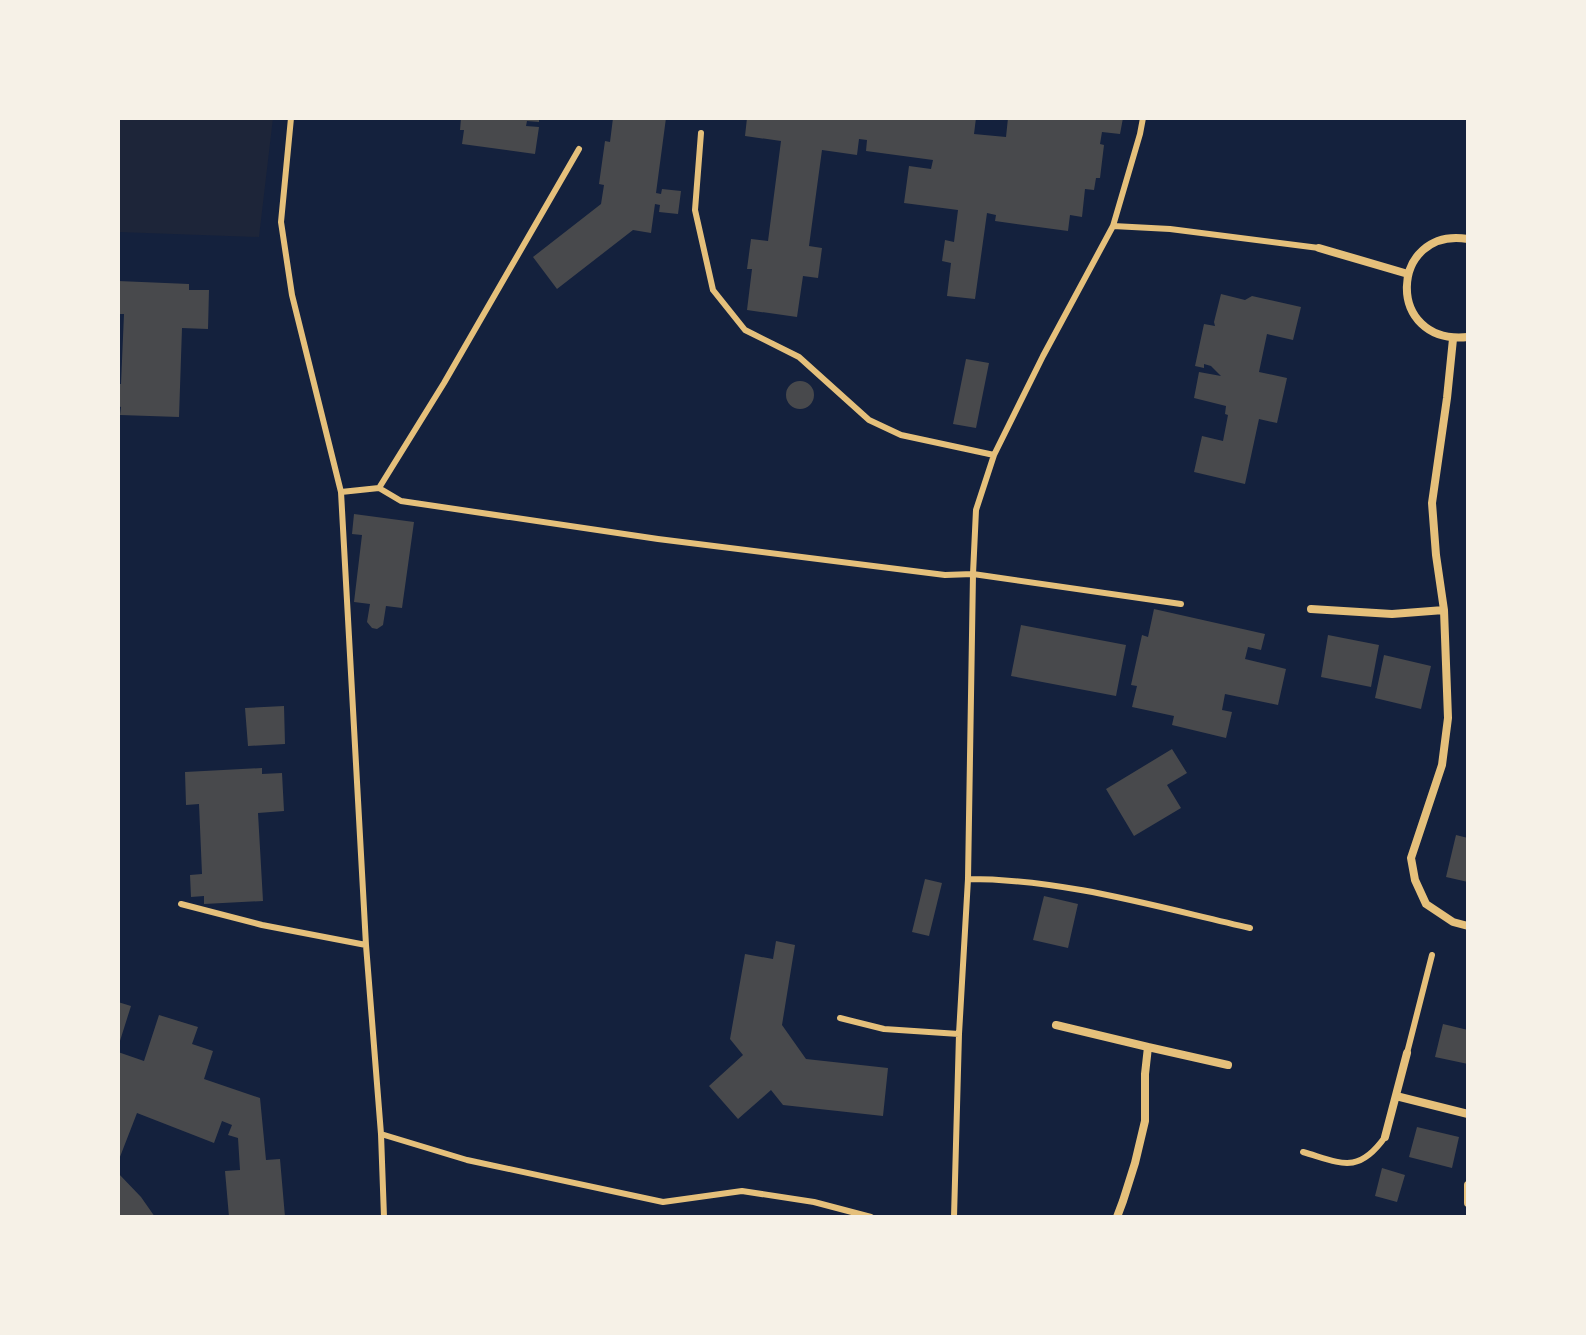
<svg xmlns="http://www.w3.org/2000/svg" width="1586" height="1335" viewBox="0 0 1586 1335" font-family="'DejaVu Sans',sans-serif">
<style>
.green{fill:#1d2539}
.building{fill:#48494c}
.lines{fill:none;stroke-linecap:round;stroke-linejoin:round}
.service{stroke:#e5c07b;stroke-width:6}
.minor{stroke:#e5c07b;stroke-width:8}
</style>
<rect width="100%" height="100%" fill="#14213d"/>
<!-- green -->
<path class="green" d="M118,118h155l-14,119 -141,-5z"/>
<!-- building -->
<path class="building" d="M461,118h78v4l-12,-1 -1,5 13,1 -4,27 -73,-10 2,-14h-4z
M613,118h53l-10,75 5,1 1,-5 19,2 -3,23 -19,-2 1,-7 -5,-1 -4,29 -18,-3 -76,59 -24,-32 68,-53 3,-19 -5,-1 6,-43 5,1z
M747,118h229l-2,16 32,3 2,-19h115l-3,16 -18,-2 -2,12 4,1 -4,33h-4l-2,12 -9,-1 -3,28 -12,-2 -2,16 -73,-10 1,-6 -9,-2 -12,86 -28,-3 4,-33 -9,-2 3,-21 9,2 4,-32 -54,-7 5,-37 22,3 2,-9 -67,-9 1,-11 -8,-1 -2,16 -35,-5 -13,96 13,2 -4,30 -15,-2 -6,41 -50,-7 5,-41h-5l4,-30 17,2 13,-100 -36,-5z
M118,281l71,3v6h20l-1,39 -26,-1 -3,89 -59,-2 1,-8 -3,-1v-22h3l3,-70h-6z
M1221,294l24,6 7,-4 49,11 -8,33 -26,-6 -8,38 28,6 -10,45 -18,-4 -14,65 -51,-12 8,-36 21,5 5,-26 -3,-1 1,-8 -32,-8 5,-26 22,4 -10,-10 -7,-2v4l-9,-2 9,-42 11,2 -1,-4z
M966,359l23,4 -13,65 -23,-4z
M786 395a14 14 0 1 1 28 0a14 14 0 1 1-28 0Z
M354,514l60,8 -12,86 -16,-2 -3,19 -6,4 -5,-1 -5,-6 3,-18 -16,-2 8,-67 -10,-1z
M1154,609l111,25 -4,16 -13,-3 -3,12 41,10 -8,36 -53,-11 -3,16 10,2 -6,26 -54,-13 2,-9 -42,-9 5,-21 -6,-1 11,-50 6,2z
M1021,625l105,20 -10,51 -105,-20z
M1328,635l51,10 -8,42 -50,-10z
M1384,655l47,11 -10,43 -46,-11z
M284,706l1,38 -37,2 -3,-38z
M1172,749l15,24 -20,12 14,23 -47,28 -28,-47z
M262,768v6l20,-1 2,38 -26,2 5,88 -59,3v-8l-13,1 -1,-22 12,-1 -3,-70 -13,1 -1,-33z
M1456,835l12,3v44l-22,-5z
M925,879l17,4 -13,53 -17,-4z
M1044,896l34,8 -10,44 -35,-8z
M776,941l19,4 -13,80 24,34 82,9 -5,48 -100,-11 -12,-15 -33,29 -29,-33 34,-31 -13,-16 15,-85 28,5z
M118,1002l13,4 -12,38h-1z
M159,1015l39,12 -6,17 21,7 -9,28 56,19 6,62 14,-1 5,58h-56l-4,-46 15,-1 -2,-32 -10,-3 4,-10 -10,-4 -8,22 -77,-30 -19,49v-110l26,9z
M1443,1024l25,6v34l-33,-7z
M1417,1127l42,10 -7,31 -43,-11z
M1382,1168l23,7 -8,27 -22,-6z
M118,1173l23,24 14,20h-37z"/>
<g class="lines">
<!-- service -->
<path class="service" d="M291,118l-10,104 11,73 49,197 25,453 15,189 3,83
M701,133l-6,77 18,80 32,40 54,27 70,63 32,15 93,20
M1113,226l57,3 149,19
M379,488l65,-105 135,-234
M341,492l38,-4 22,13 257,38 287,36 28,-1 208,30
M968,879c96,0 189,28 282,49
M181,904l81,21 104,20
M840,1018l44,11 75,5
M1407,1053l25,-98
M381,1134l86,26 196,42 79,-11 72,11 57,15
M1303,1152c38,11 55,23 82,-15
M954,1217l5,-183 9,-155 5,-305 3,-64 18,-55 49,-99 70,-130 27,-92 3,-16"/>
<!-- minor -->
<path class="minor" d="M1468,239c-79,-13 -84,107 0,98
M1319,248l89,26
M1453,339l-6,59 -15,105 4,52 8,55 4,108 -6,47 -31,93 4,22 11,24 27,18 15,4
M1311,609l81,5 52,-4
M1056,1025l92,22 -3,27v47l-10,42 -12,38 -6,16
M1148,1047l80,18
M1396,1096l72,18
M1385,1137l22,-84
M1468,1185v18"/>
</g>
<!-- border -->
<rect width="1586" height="1335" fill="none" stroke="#f6f1e7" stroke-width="240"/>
</svg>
